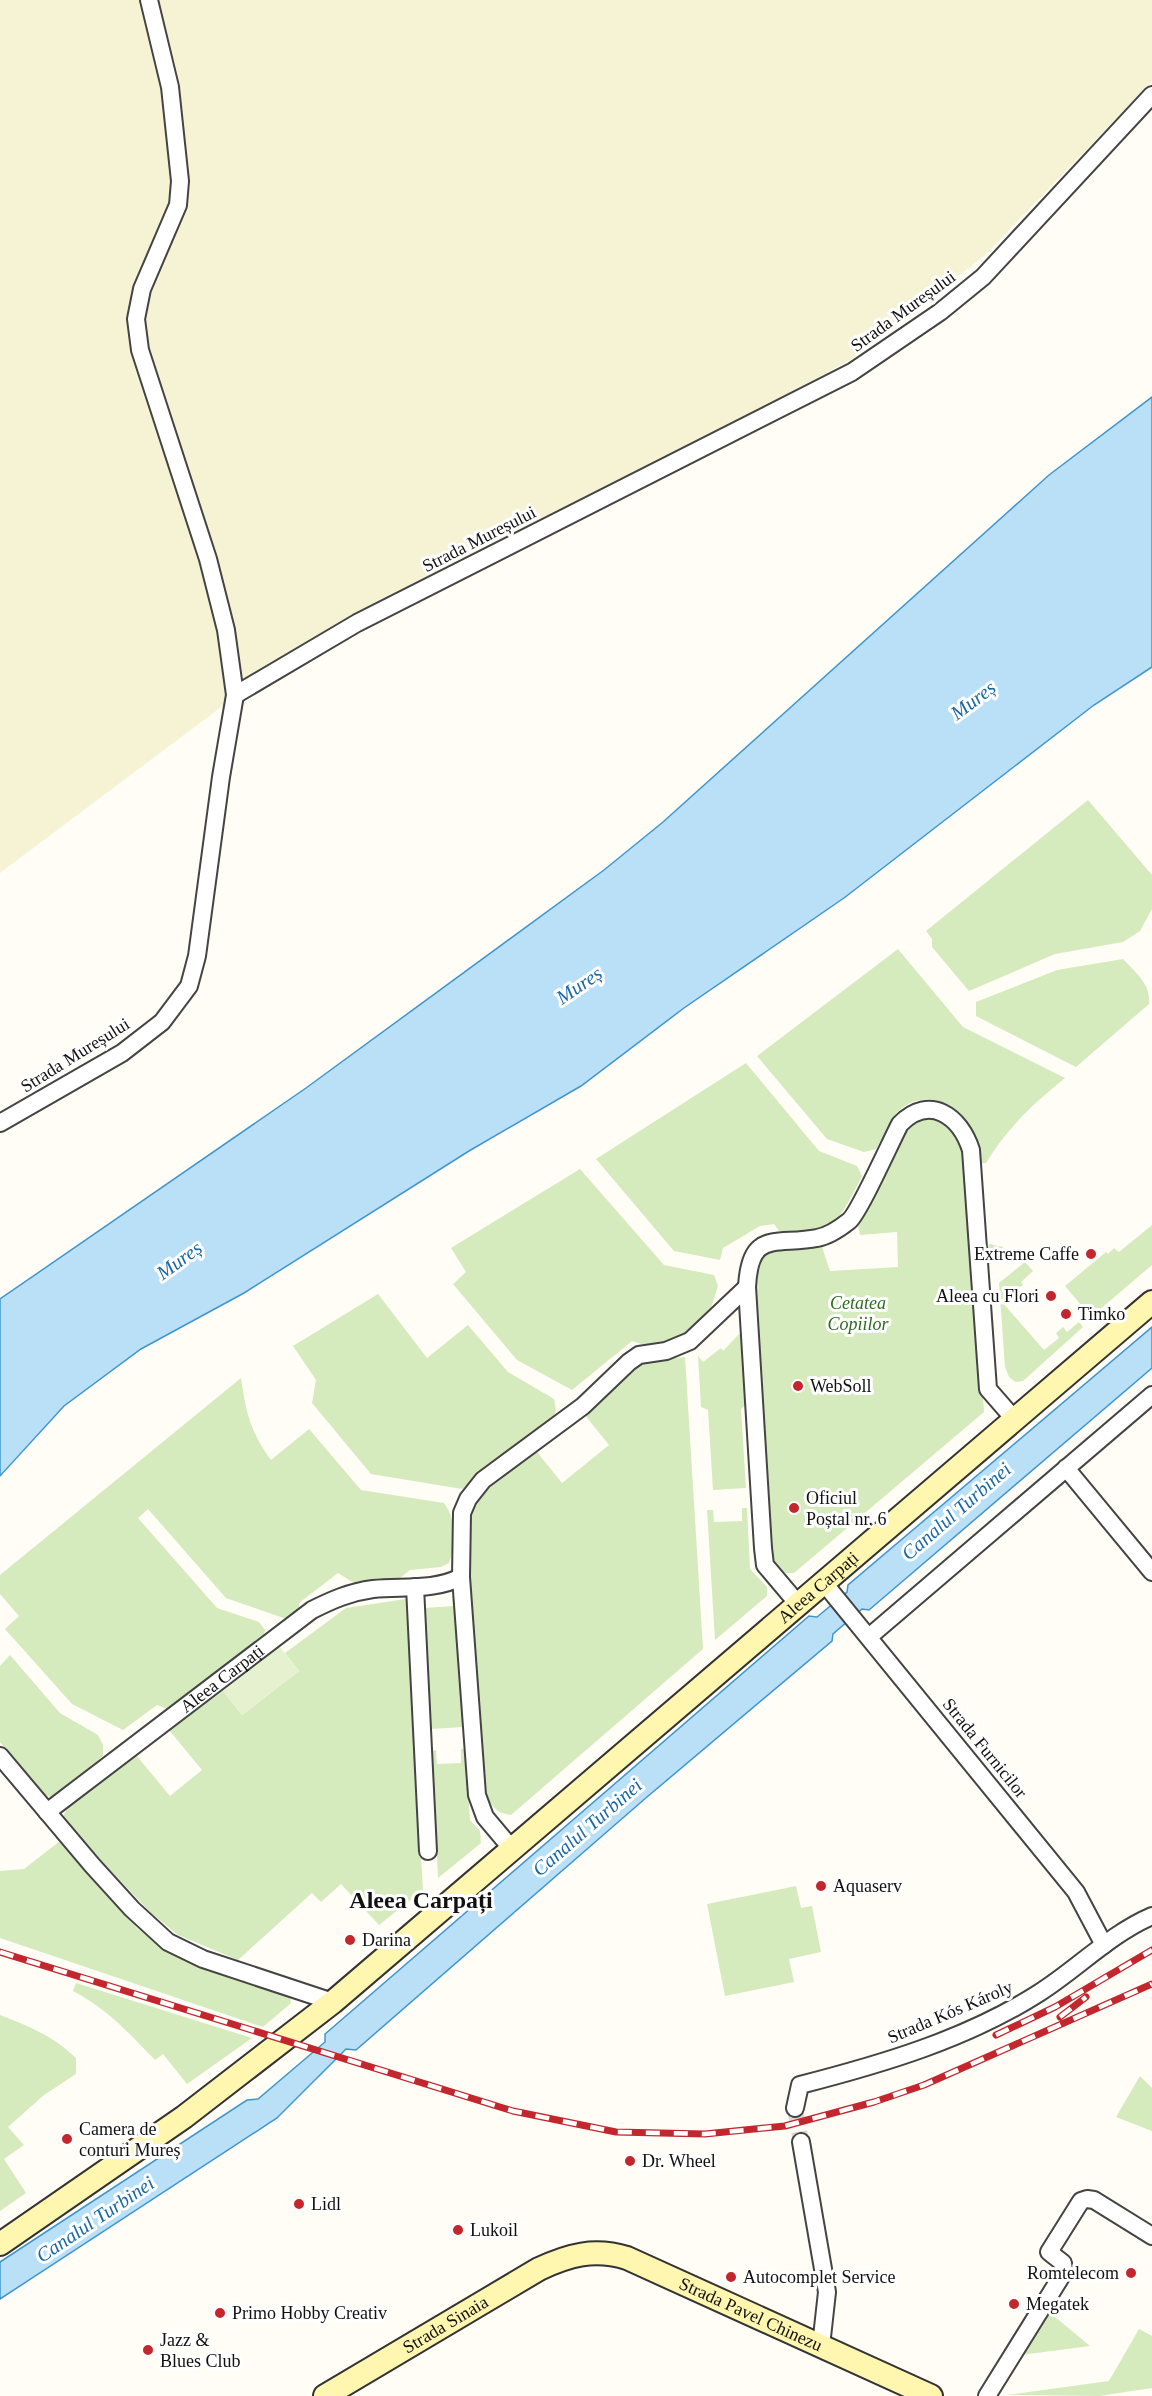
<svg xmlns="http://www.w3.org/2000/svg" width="1152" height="2396" viewBox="0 0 1152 2396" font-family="'Times New Roman',serif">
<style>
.farmland{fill:#f6f3d4}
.green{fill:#d5ebbd}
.pitch{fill:#e6f2cf}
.water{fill:#b9e0f7;stroke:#3f96cf;stroke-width:1.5}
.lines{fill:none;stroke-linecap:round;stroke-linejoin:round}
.street-tunnel{stroke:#dbdad3;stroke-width:16;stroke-dasharray:16 8;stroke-linecap:butt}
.street-casing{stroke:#444;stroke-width:20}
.secondary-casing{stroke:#333;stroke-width:26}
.street{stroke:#fff;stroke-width:16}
.secondary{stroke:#fff6b0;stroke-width:22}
.rail-casing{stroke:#c4262e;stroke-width:7}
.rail{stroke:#fff;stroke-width:4.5;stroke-dasharray:14;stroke-linecap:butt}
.poi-dot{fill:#c4262e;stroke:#fff;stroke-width:2}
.labels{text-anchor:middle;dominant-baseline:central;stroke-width:6;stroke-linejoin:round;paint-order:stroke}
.street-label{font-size:18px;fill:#111;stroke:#fff}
.poi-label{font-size:18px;fill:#111;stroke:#fff;text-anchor:start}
.park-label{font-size:18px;font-style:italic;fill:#2f6b1f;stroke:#fff}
.water-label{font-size:20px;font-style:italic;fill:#1768a6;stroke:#fff}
.district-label{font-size:24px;font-weight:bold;fill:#111;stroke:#fff}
</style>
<rect width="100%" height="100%" fill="#fffdf5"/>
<!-- farmland -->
<path class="farmland" d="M0,0h1152v81l-168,175 -134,104 -598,324 -252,189z"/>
<!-- green -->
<path class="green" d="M1088,800l64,75v34l-12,22 -17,11 -68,12 -86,37 -37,-44v-8l-6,-8z
M898,949l65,78 102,51c-33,27 -56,48 -79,85h-6l-3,-4c-5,-13 -9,-27 -16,-39 -15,-26 -49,-27 -67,-4 -7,9 -12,23 -18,33l-12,3 -37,-13 -70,-83z
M1123,959c13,14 28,25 26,45l-73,63 -100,-51v-14l81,-32z
M746,1063l73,88 38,15 5,10c-24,47 -27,58 -83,55l-5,-7 -14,2 -37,22 -3,12 -46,-9 -78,-92z
M925,1117c23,2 31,15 41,34l18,261 -190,161h-9l-13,-12 -2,-10 -16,-275c8,-36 36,-30 67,-32l9,27 68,-4 -1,-35 -37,3 -2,-10 47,-95 8,-8z
M580,1169l84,96 50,10 4,11 -9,28 -34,28 -27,4 -16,-5 -60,49 -55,-30 -64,-76 13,-12 -15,-24z
M1152,1225v40l-61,52 -26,-31 41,-34 2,2 6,-6 5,4z
M990,1244l13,3 1,5 -14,12 -4,-4 -1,-11z
M1025,1262l8,9 -12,11 2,3 -22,16 43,49 15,-12 -3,-5 7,-6 4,5 12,-10 4,5 -60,54 -8,1 -6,-5 -4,-10 -6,-84z
M378,1294l49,64 41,-33 40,47 46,27 2,11 -3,9 -91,70 -91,-15 -59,-71 4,-23 -23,-34z
M739,1334l4,5 4,65 -6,5 5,79 -33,2 -5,-80 -7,-3 -3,-51 5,6 18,-14 2,3z
M685,1357l18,292 -192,166c-19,-2 -22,-14 -28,-31 -3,-40 -22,-262 -8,-284 7,-10 50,-39 62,-48l25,31 47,-38 -25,-31 58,-50 14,-4z
M241,1378c5,35 9,53 30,82l38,-31 52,61 83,13c12,15 12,42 5,60l-8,4 -31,3 -13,10 -43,3 -16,-10 -39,30 1,8 -11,9 -63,-22 -78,-89 -10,9 79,90 42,14 6,8 -2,9 -96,70 -10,-4 -34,25 -51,-26 -67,-75 14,-13 -19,-22v-19z
M742,1508h5l3,61 17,18v9l-52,44 -8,-130h6l1,12 28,-1z
M452,1596h2l9,131 -33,2 -7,-131 3,10 27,-2z
M406,1599l17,291 -44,35 -38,-41 -20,18 -9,-9 -74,67 -60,-25 -27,-22 -87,-91v-8l4,-6 68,-53 34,41 32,-26 -33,-40 54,-39 19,24 57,-44 -14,-18 61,-45z
M10,1655l50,58 38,22 5,10v11l-45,38 -8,3 -8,-3 -42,-52v-76z
M461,1749h4l5,71 10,11 1,12 -43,35 -6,-127 4,-1 1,14 24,-1z
M60,1841l77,87 27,21 116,44 10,5 1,5 -28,24 -263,-89v-67l24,-2z
M796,1886l5,22 11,-2 9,46 -32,7 5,23 -69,14 -18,-92z
M76,1983l176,55 -65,46 -24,-30 -8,6c-26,-27 -48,-51 -82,-69z
M0,2015c29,11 53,21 76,43v16l-32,21 -36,32 16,18 -20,14 22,34 -26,18z
M1140,2076l12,12v43l-36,-14z
M1049,2312l41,34 -69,9z
M1139,2329l13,7v52l-53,8 -92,-1 102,-14z"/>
<!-- pitch -->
<path class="pitch" d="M280,1647l19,24 -57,44 -19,-24z"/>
<!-- water -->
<path class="water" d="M1152,397v270l-58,38 -250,193 -160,110 -103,78 -112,65 -225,142 -103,56 -77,57 -64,70v-177l306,-211 298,-218 59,-48 386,-347z
M1152,1327v41l-283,242 -7,-1 -29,25 -1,7 -185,156 -291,253 -10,-1 -69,69 -277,181v-37l247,-162 11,-1 67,-57v-8l484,-418 8,1 30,-25 1,-7z"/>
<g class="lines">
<!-- street-tunnel -->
<path class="street-tunnel" d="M795,2108l6,34"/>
<!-- street casing -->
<g class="street-casing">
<g id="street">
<path d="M235,695l122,-72 495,-251 88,-60 43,-35 169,-182"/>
<path d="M0,1123l122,-70 40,-31 27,-36 8,-30 24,-179 14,-82 -9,-65 -18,-71 -68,-209 -4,-31 6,-30 36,-84 2,-24 -10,-94 -21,-87"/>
<path d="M1066,1468l86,104"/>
<path d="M824,1583l252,309 28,53"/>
<path d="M415,1587l13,264"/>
<path d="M798,1604l-33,-39 -2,-17 -16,-261c3,-58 28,-41 70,-49 12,-2 22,-9 32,-17 10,-8 42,-80 51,-97 30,-30 60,-8 71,26l17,239 27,31"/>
<path d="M870,1636l282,-241"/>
<path d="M0,1756l92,109 40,44 36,33 35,17 130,43"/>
<path id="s1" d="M47,1812l265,-202c20,-10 38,-18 61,-21 30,-3 61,2 88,-12"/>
<path d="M512,1849l-27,-32 -8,-22 -16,-218 1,-64 6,-14 15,-19 100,-74 46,-44 10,-7 27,-4 24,-10 57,-54"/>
<path d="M795,2108l5,-23c82,-21 167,-46 239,-92 38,-24 71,-59 113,-77"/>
<path d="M801,2142l26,150 -6,54"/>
<path d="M987,2396l77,-124 -1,-9 -14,-11 32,-51 6,-2 7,1 58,36"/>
</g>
</g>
<!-- secondary casing -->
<g class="secondary-casing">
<g id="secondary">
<path id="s2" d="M0,2244l184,-127 149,-115 819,-700"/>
<path id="s3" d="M325,2396l214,-127c30,-14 55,-21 88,-11l304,138"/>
</g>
</g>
<!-- street -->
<use href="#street" class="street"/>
<!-- secondary -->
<use href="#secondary" class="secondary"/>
<!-- rail casing -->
<g class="rail-casing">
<path id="rail" d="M0,1952l513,159 103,21 89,2 80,-8 89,-24 50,-17 228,-101
M1060,2017l26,-20
M996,2035l59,-28 97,-57"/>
</g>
<!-- rail -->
<use href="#rail" class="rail"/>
</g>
<!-- markers -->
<g class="poi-dot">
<circle cx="1091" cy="1254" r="6"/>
<circle cx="1051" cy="1296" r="6"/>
<circle cx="1066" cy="1314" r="6"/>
<circle cx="798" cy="1386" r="6"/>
<circle cx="794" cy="1508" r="6"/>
<circle cx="821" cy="1886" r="6"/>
<circle cx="350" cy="1940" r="6"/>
<circle cx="67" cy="2139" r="6"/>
<circle cx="630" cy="2161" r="6"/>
<circle cx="299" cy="2204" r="6"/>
<circle cx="458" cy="2230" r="6"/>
<circle cx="1131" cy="2273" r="6"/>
<circle cx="731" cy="2277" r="6"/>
<circle cx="1014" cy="2304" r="6"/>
<circle cx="220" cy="2313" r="6"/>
<circle cx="148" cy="2350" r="6"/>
</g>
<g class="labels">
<!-- street labels -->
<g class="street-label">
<text transform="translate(903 311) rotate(-36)">Strada Mureșului</text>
<text transform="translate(479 539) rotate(-27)">Strada Mureșului</text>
<text transform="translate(75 1055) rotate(-32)">Strada Mureșului</text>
<text stroke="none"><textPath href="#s2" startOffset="1050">Aleea Carpați</textPath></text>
<text stroke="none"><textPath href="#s1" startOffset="220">Aleea Carpați</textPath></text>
<text transform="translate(985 1748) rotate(51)">Strada Furnicilor</text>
<text transform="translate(950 2012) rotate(-23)">Strada Kós Károly</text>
<text stroke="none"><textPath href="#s3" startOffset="476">Strada Pavel Chinezu</textPath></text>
<text stroke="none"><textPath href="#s3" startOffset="140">Strada Sinaia</textPath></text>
</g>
<!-- poi labels -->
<g class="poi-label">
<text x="1079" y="1254" text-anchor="end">Extreme Caffe</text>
<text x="1039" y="1296" text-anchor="end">Aleea cu Flori</text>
<text x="1078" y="1314">Timko</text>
<text x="810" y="1386">WebSoll</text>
<text x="806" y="1498">Oficiul<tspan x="806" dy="21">Poștal nr. 6</tspan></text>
<text x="833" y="1886">Aquaserv</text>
<text x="362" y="1940">Darina</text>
<text x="79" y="2129">Camera de<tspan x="79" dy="21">conturi Mureș</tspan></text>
<text x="642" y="2161">Dr. Wheel</text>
<text x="311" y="2204">Lidl</text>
<text x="470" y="2230">Lukoil</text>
<text x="1119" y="2273" text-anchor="end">Romtelecom</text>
<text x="743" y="2277">Autocomplet Service</text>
<text x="1026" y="2304">Megatek</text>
<text x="232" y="2313">Primo Hobby Creativ</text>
<text x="160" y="2340">Jazz &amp;<tspan x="160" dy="21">Blues Club</tspan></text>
</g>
<!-- park labels -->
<g class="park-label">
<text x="858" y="1303">Cetatea<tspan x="858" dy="21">Copiilor</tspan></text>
</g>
<!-- water labels -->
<g class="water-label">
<text transform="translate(973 700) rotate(-37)">Mureș</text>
<text transform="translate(579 985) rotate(-34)">Mureș</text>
<text transform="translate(179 1260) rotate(-36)">Mureș</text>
<text transform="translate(956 1511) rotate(-41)">Canalul Turbinei</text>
<text transform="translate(587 1827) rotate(-41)">Canalul Turbinei</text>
<text transform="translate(95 2219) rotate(-34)">Canalul Turbinei</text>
</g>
<!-- district labels -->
<g class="district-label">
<text x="421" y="1900">Aleea Carpați</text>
</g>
</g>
</svg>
